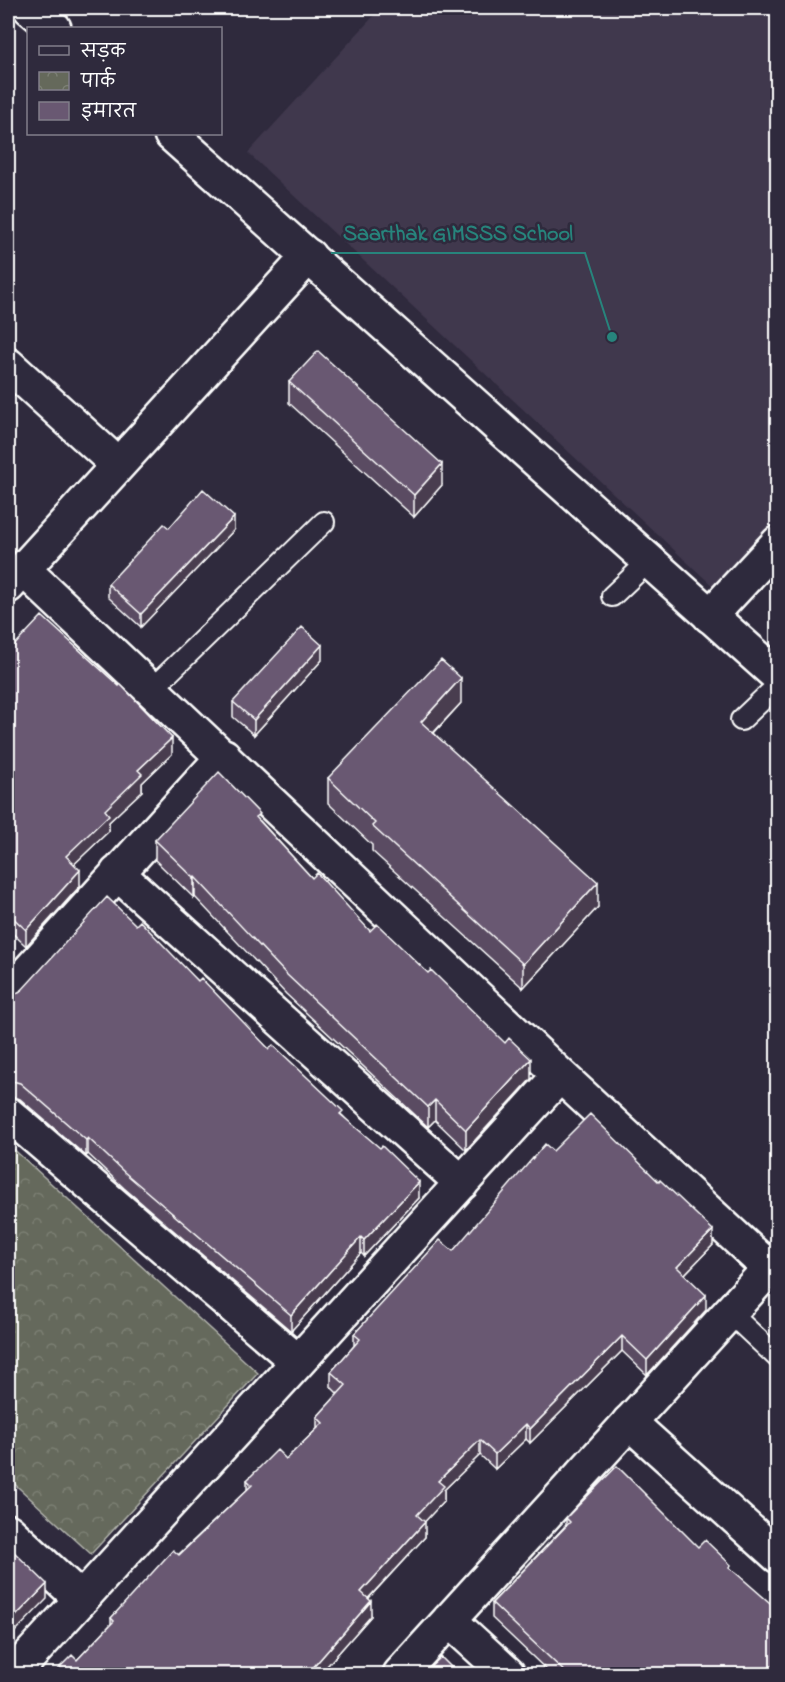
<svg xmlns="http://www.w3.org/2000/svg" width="785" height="1682" viewBox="0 0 785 1682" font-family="'Indie Flower','Playpen Sans Deva',sans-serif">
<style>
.built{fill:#40384d}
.park{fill:url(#park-crowns);stroke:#b2b4ad;stroke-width:1.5}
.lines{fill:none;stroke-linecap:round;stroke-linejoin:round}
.lane-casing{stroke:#fff;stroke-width:24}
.street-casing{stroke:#fff;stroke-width:38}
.secondary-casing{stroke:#fff;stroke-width:38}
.lane{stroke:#2f2a3d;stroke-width:20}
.street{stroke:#2f2a3d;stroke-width:33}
.secondary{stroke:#2f2a3d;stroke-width:33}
.wall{fill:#5a4c62;stroke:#fff;stroke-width:1.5}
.shaded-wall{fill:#4a3e50;stroke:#fff;stroke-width:1.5}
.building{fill:#695872;stroke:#fff;stroke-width:1.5}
.leader{fill:none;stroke:#27847c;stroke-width:2}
.callout-dot{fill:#27847c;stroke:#2f2a3d;stroke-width:2}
.callout-label{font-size:22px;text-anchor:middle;font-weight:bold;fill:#27847c;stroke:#2f2a3d;stroke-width:5;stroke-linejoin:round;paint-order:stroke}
</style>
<defs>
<pattern id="park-crowns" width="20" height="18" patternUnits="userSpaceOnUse" patternTransform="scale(1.5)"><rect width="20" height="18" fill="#65695b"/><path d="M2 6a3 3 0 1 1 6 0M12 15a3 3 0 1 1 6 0" fill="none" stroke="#7c8074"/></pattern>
</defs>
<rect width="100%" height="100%" fill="#2f2a3d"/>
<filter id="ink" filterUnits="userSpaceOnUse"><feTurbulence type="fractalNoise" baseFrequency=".0167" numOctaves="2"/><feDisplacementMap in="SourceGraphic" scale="12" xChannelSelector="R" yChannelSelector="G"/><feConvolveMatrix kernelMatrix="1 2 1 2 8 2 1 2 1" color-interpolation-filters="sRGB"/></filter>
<g filter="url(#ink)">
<!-- built -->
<path class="built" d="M381,8h396v513l-61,68 -468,-436z"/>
<!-- park -->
<path class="park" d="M8,1144l250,229 -167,181 -83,-76z"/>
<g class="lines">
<!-- lane casing -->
<g class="lane-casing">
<path id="lane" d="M612,596l37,-35
M152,689l172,-167
M741,720l37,-35
M729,1312l49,46"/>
</g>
<!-- street casing -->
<g class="street-casing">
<path id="street" d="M8,365l110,100
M23,569l537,506 209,193
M8,586l301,-330
M710,616l68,-73
M117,873l345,310
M8,994l216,-238
M8,1114l290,248
M8,1531l73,68
M449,1620l59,54
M13,1674l547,-599
M400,1674l378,-415"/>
</g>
<!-- secondary casing -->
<g class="secondary-casing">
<path id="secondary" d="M30,8l24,20
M171,134l607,542
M629,1422l149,134"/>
</g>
<!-- lane -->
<use href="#lane" class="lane"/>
<!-- street -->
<use href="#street" class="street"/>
<!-- secondary -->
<use href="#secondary" class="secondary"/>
</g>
<!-- wall -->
<path class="wall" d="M289,382l153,103 -28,32 -125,-114z
M169,528l65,2 -93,97 -33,-30v-13z
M8,652l164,102 -30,29v8l-33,31v9l-35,33 6,22 -54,60 -17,-16z
M322,660l-68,75 -21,-18v-15z
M461,703l-27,30 164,174 -75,81 -151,-137v-6l-44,-42v-25z
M260,821l52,57 219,201 -65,71 -31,-30 -7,7 -142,-133 -91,-97 -1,1 -39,-38v-20z
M136,925l62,56 71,68 74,67 76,82 -55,58 -3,-3 -70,78 -167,-143 -36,-34 -2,2 -66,-57 -12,-3v-100l6,-1z
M553,1151l160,94 -28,29 21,36 -59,65 -25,-24 -92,92 -4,-4 -31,30 -15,-14 -36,35v11l-20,21 1,15 -56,61 2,18 -51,58h-267l24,-14 34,-36v-6l136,-128v-10l39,-21 31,-30v-12l21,-23 -7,-7v-15l23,-26v-12l99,-83z
M566,1518l132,29 33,22 46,105h-226l-59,-56v-15l74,-78z"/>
<!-- shaded-wall -->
<path class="shaded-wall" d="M442,464v21l-28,32v-22z
M234,517v13l-93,97v-13z
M322,645v15l-68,75v-15z
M461,678v25l-40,43v-24z
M172,738v16l-30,29v8l-33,31v9l-43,41v-16l72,-86z
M80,870v16l-54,60v-16z
M195,877v20l-1,1v-20z
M598,882v25l-75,81v-24z
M531,1059v20l-65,71v-20z
M435,1100v20l-7,7v-20z
M88,1138v16l-2,2v-16z
M419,1182v16l-55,58v-16z
M713,1230v15l-36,37v-15z
M361,1237v16l-70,78v-16z
M706,1295v15l-59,65v-15z
M622,1336v15l-92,92v-14z
M526,1424v15l-31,30v-15z
M480,1440v15l-36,35v11l-27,29v-15l21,-34z
M425,1522v15l-64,69v-14z
M47,1584v15l-39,40v-15z
M371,1601v15l-51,58h-10v-3z"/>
<!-- building -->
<path class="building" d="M318,351l124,113 -28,31 -125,-113z
M203,489l31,28 -93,97 -33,-30 56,-60 5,4z
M42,616l77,70 1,-2 52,54 -34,32 4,4 -37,36 4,5 -43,41 14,14 -54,60 -17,-16 -1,2v-264z
M302,627l20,18 -68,75 -21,-18z
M441,660l20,18 -40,44 177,160 -75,82 -151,-138 3,-3 -47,-45z
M219,772l41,42 -4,3 56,61 5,-5 53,58 7,-7 51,49 3,-3 74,73 4,-5 22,21 -65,71 -31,-30 -7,7 -142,-133 -91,-97 -1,1 -39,-38z
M107,897l29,28 4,-4 58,60 3,-3 68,71 4,-4 70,66 -3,3 40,34 2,-2 37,36 -55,58 -3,-3 -70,78 -167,-143 -36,-34 -2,2 -66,-57 -12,-3v-84l6,-1 8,-5z
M590,1114l69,68 1,-2 53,50 -36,37 29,28 -59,65 -25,-24 -92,93 -4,-5 -31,30 -15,-14 -42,41 6,5 -27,29 8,7 -64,70 10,9 -61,70 -2,-2 -6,5h-249l19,-19 5,5 37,-39 -3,-3 62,-68 6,5 73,-70 -5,-5 30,-30 9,9 37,-36 -6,-6 29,-32 -15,-13 29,-33 -6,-5 86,-94 13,11 92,-107 8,7z
M617,1466l81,81 7,-7 26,25 -2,2 48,42v65h-210l-75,-71 78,-81 -4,-4z
M13,1551l34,33 -39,40v-68z
M441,1657l17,17h-35z"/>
</g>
<!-- callouts -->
<path class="leader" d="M612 337L585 253H331"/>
<circle class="callout-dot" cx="612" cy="337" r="6"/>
<g class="callout-label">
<text x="458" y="240">Saarthak GIMSSS School</text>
</g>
<!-- margin -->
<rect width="785" height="1682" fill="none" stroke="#2f2a3d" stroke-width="30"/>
<rect x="15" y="15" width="755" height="1652" fill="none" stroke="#fff" stroke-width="2" filter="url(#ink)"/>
<!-- legend -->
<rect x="27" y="27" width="195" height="108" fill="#2f2a3d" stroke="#827f8b" stroke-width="1.5"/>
<rect x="39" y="46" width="30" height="9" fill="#2f2a3d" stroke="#827f8b" stroke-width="1.5"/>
<text x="81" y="57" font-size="18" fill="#ffffff">सड़क</text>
<rect x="39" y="72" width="30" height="18" fill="url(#park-crowns)" stroke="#827f8b" stroke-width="1.5"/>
<text x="81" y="87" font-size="18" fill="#ffffff">पार्क</text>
<rect x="39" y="102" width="30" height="18" fill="#695872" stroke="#827f8b" stroke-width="1.5"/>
<text x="81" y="117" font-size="18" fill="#ffffff">इमारत</text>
</svg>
